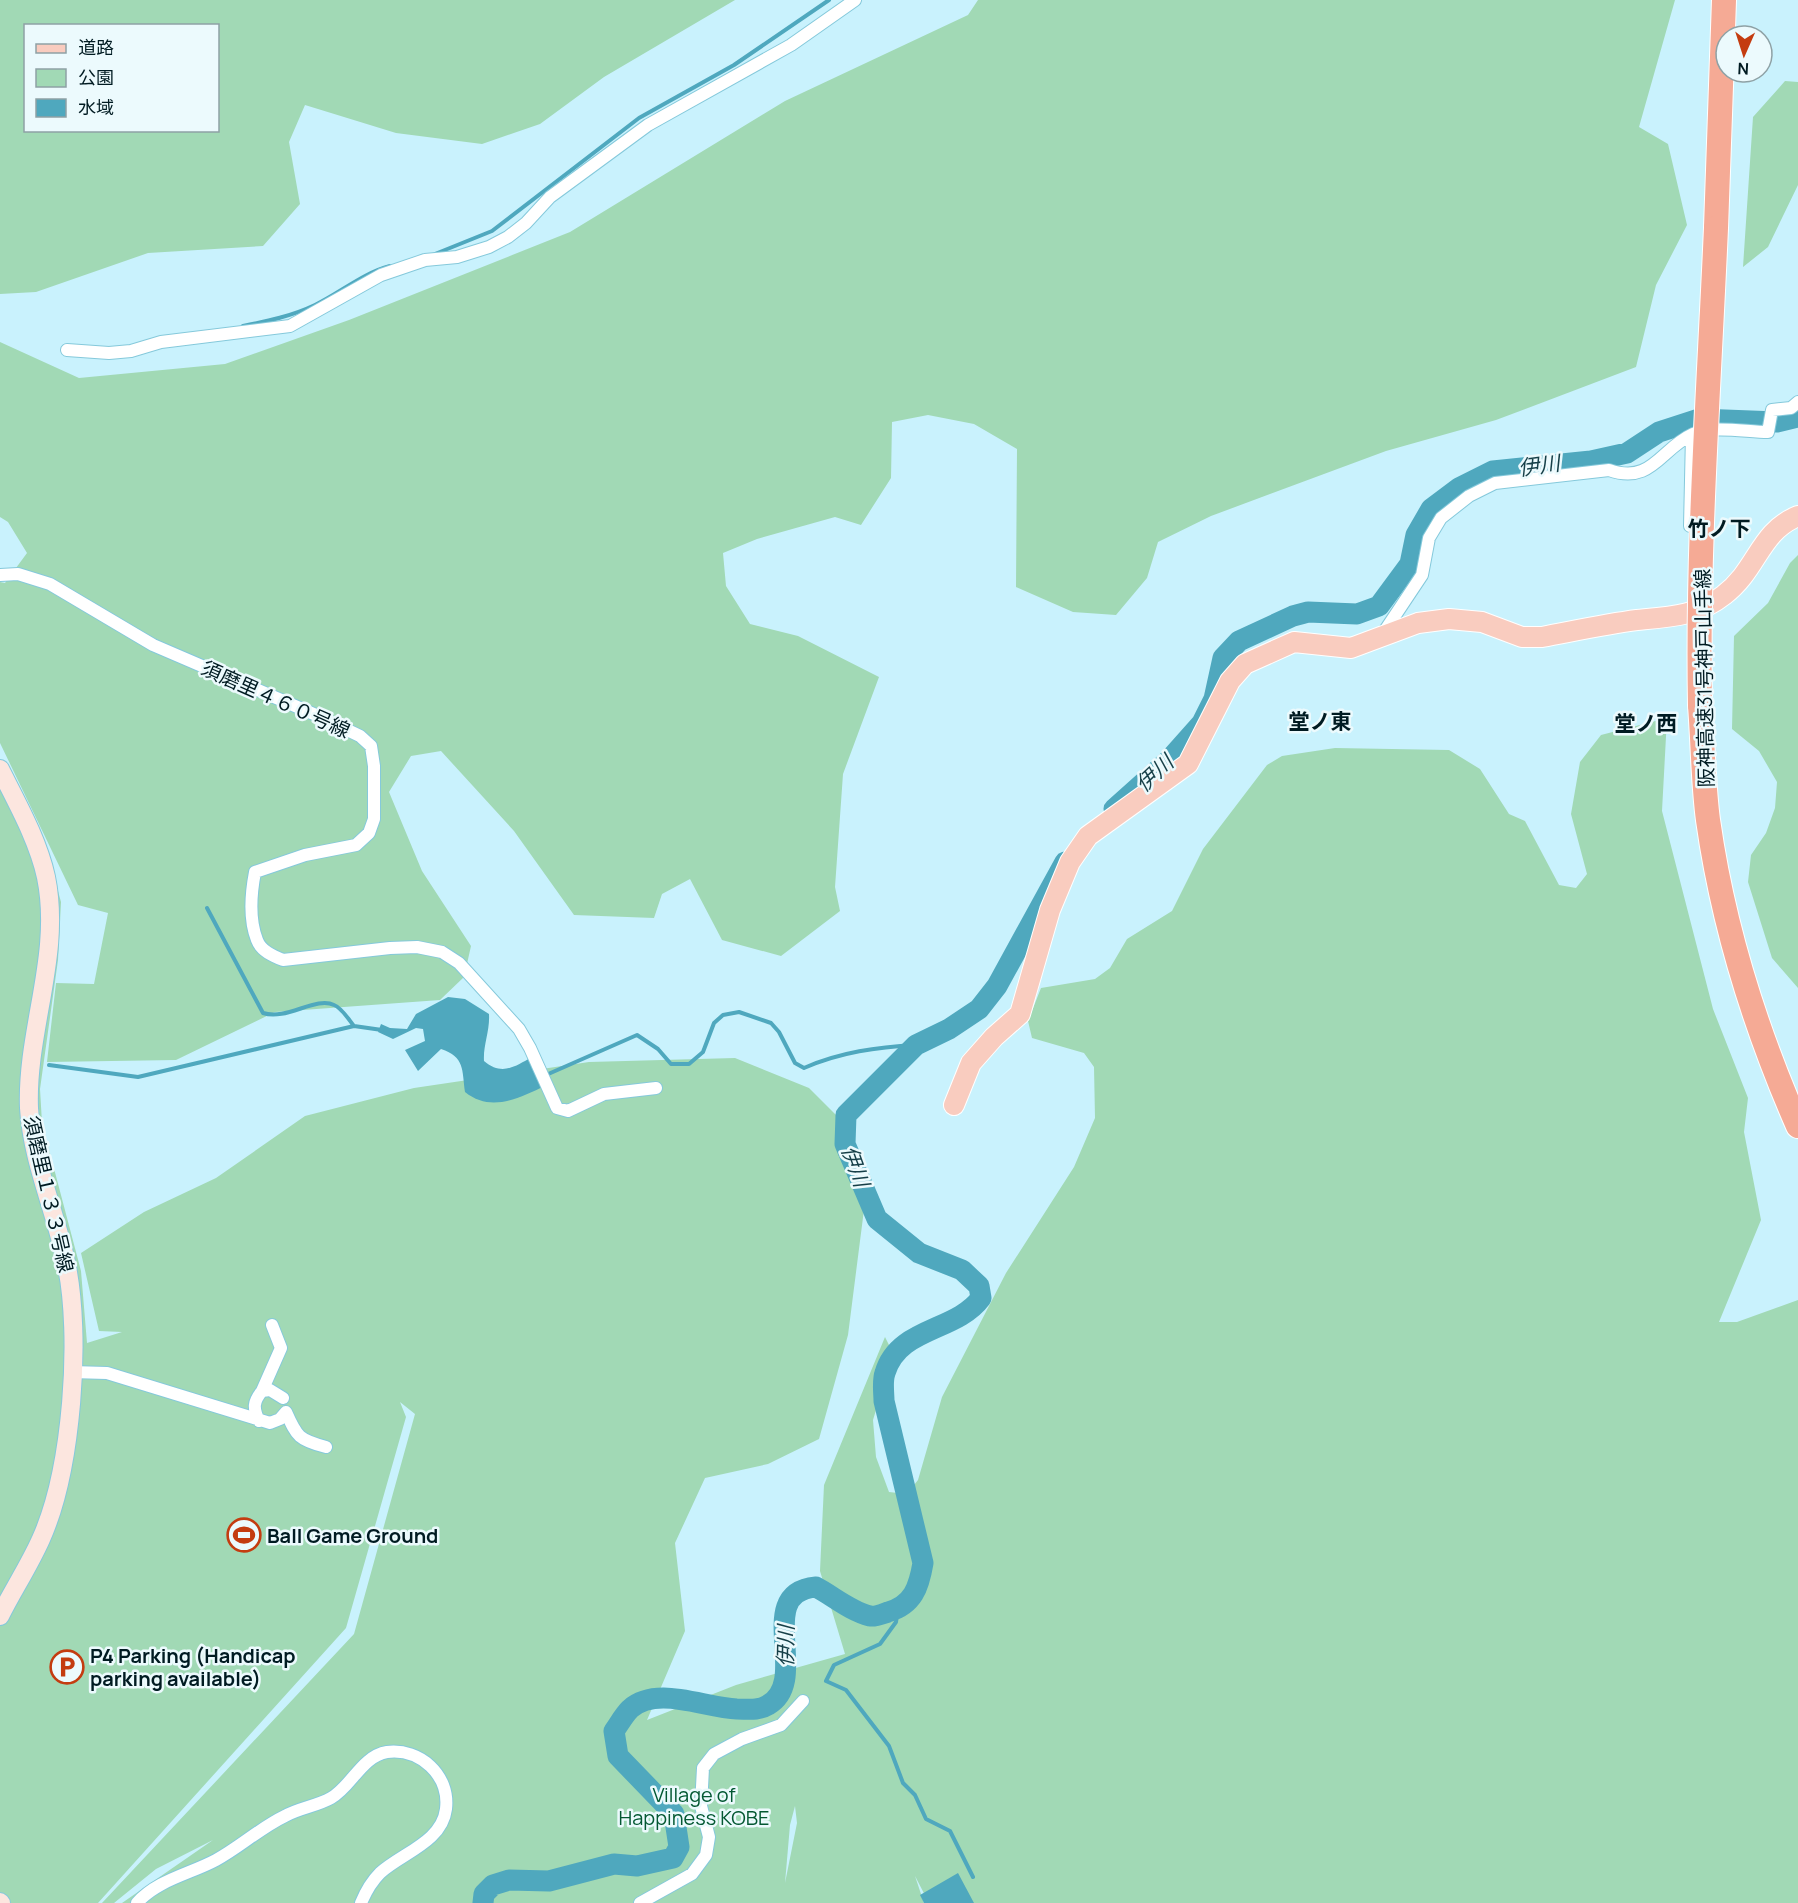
<svg xmlns="http://www.w3.org/2000/svg" width="1798" height="1903" viewBox="0 0 1798 1903" font-family="Manrope,'Noto Sans JP',sans-serif">
<style>
.green{fill:#a1d9b5;fill-rule:evenodd}
.water{fill:#4fa8be}
.lines{fill:none;stroke-linecap:round;stroke-linejoin:round}
.stream{stroke:#4fa8be;stroke-width:4}
.river{stroke:#4fa8be;stroke-width:21}
.street-casing{stroke:#85c9db;stroke-width:14}
.secondary-casing{stroke:#85c9db;stroke-width:20}
.primary-casing{stroke:#fff;stroke-width:22}
.highway-casing{stroke:#fff;stroke-width:26}
.street{stroke:#fff;stroke-width:12}
.secondary{stroke:#fce6df;stroke-width:18}
.primary{stroke:#f9ccbf;stroke-width:20}
.highway{stroke:#f5aa95;stroke-width:24}
.highway-bridge-casing{stroke:#fff;stroke-width:26;stroke-linecap:butt}
.highway-bridge{stroke:#f5aa95;stroke-width:24}
.labels{text-anchor:middle;dominant-baseline:central;stroke-width:5;stroke-linejoin:round;paint-order:stroke}
.street-label{font-size:20px;fill:#001b22;stroke:#ecfafd}
.poi-label{font-size:20px;font-weight:bold;fill:#001b22;stroke:#ecfafd;text-anchor:start}
.park-label{font-size:20px;fill:#035832;stroke:#ecfafd}
.water-label{font-size:21px;font-style:italic;fill:#163f48;stroke:#ecfafd}
.neighbourhood-label{font-size:21px;font-weight:bold;fill:#001b22;stroke:#ecfafd}
</style>
<rect width="100%" height="100%" fill="#c9f2fd"/>
<!-- green -->
<path class="green" d="M0,0h735l-131,77 -64,47 -58,20 -86,-11 -91,-28 -16,37 11,62 -37,42 -115,7 -112,39 -36,2zM26,26h192v104h-192z
M978,0h697l-36,127 29,17 19,81 -31,60 -20,82 -140,53 -110,31 -175,65 -53,26 -11,36 -31,37 -43,-3 -57,-25 1,-138 -43,-25 -46,-9 -36,7 -1,56 -30,47 -26,-8 -78,22 -34,14 3,33 24,38 48,12 81,41 -36,97 -8,113 5,24 -59,45 -59,-16 -32,-61 -28,15 -8,24 -80,-3 -60,-84 -73,-80 -30,5 -22,36 33,79 49,75 -7,31 -24,23 -165,12 -99,48 -129,2 9,-79 38,1 14,-71 -30,-8 -78,-162v-161l5,1 22,-30 -19,-31 -8,-5v-175l79,36 146,-14 124,-44 221,-88 215,-131 183,-86z
M1785,81l13,1v103l-30,62 -25,20 10,-150z
M1798,555v433l-26,-30 -24,-76 3,-27 15,-22 9,-25 2,-26 -18,-31 -27,-22 2,-93 34,-33 22,-40z
M1667,718l-5,93 51,198 35,89 -4,34 17,88 -42,102h18l61,-22v603h-869l-14,-27 9,27h-802l91,-63 -57,29 -42,34h-12l252,-269 61,-220 -15,-12 6,15 -60,211 -248,275h-98v-1140l48,92 13,47 -3,58 -18,129 2,34 39,148 6,72 35,-11 -23,-1 -18,-78 63,-41 72,-34 89,-62 109,-28 175,-26 146,-4 74,30 43,43 14,63 -18,141 -29,104 -51,25 -63,14 -30,65 10,88 -38,89 89,-35 109,-31 -25,-83 4,-86 61,-148 8,16 -20,67 3,37 13,35 18,2 11,-14 24,-83 64,-124 68,-106 21,-49 -1,-51 -10,-14 -52,-15 -4,-17 13,-33 54,-9 15,-11 17,-29 45,-28 31,-62 64,-84 15,-9 53,-8 114,2 31,19 29,45 16,7 34,64 17,3 11,-14 -16,-60 9,-52 21,-27zM795,1806l2,17 -12,60 5,-58z"/>
<!-- water -->
<path class="water" d="M448,997l17,2 24,15c1,17 -6,31 -5,47 18,15 30,6 48,-4l13,29c-26,12 -54,27 -80,6 -3,-22 0,-35 -24,-43l-23,22 -13,-21 20,-9 -2,-12 -7,-1 -23,11 -15,-7 3,-8 9,4 17,1 9,-15z
M958,1873l16,30h-50l-4,-8z"/>
<g class="lines">
<!-- stream -->
<path class="stream" d="M435,254l57,-23 147,-113 95,-53 95,-65
M243,326c25,-5 49,-10 72,-21 25,-12 48,-32 75,-39
M207,908l56,105c23,8 53,-17 71,-8 8,3 15,15 20,21l28,4
M49,1065l89,12 216,-51
M546,1075l91,-40 21,14 13,15h18l14,-12 11,-29 9,-8 16,-3 32,11 8,9 16,31 9,5c36,-16 74,-21 112,-23
M898,1609l-2,13 -16,22 -46,21 -8,16 20,9 43,56 14,37 12,12 11,24 24,12 23,46"/>
<!-- river -->
<path class="river" d="M1114,809l56,-50 32,-36 12,-24 9,-41 16,-17 54,-25 15,-4 49,2 22,-8 31,-42 6,-29 15,-26 28,-21 34,-17 98,-10 36,-8 32,-21 40,-13 78,3 21,-5
M483,1903l1,-9 9,-9 16,-5 40,1 65,-17 23,2 36,-8 6,-11 -5,-33 -56,-58 -4,-25c5,-7 10,-16 16,-22 27,-24 74,-1 107,0 11,0 21,2 31,-4 44,-25 -16,-112 48,-118 17,9 34,24 54,29 5,1 12,-2 18,-4 25,-7 31,-25 35,-49l-39,-162c0,-8 -2,-20 1,-28 13,-46 71,-41 96,-75l-2,-12 -17,-16 -43,-17 -42,-34 -32,-75 1,-29 70,-70 33,-16 30,-20 18,-23 68,-124"/>
<!-- street casing -->
<g class="street-casing">
<path id="street" d="M67,350l42,3 22,-2 30,-9 129,-16 91,-51 44,-15 32,-3 32,-10 19,-10 18,-14 24,-26 98,-72 143,-80 64,-45
M1690,526l2,-91
M0,575l18,-1 32,10 103,61 163,70 44,21 11,10 3,20v53l-5,14 -13,12 -51,10 -50,17c-4,21 -6,48 2,68 4,11 16,16 26,20l107,-12 27,-1 25,5 17,11 60,66 11,19 27,60 11,3 36,-17 52,-6
M1382,635l40,-60 7,-37 12,-20 28,-22 26,-13 114,-13c43,15 51,-21 84,-36 21,-9 53,-2 75,-2l4,-22 19,-2 7,-6
M71,1372l36,1 163,50 10,-4 6,-7c11,25 13,28 40,35
M262,1391l19,-43 -9,-23
M259,1421c-6,-13 -6,-19 3,-30l8,-1 13,8
M137,1903c20,-23 53,-29 79,-43 24,-13 44,-32 69,-44 14,-8 32,-10 46,-18 20,-11 31,-42 56,-46 33,-4 63,23 59,57 -4,33 -44,44 -66,64 -9,9 -14,18 -19,30
M640,1903l52,-29 14,-19 3,-18 -8,-31 2,-38 11,-14 28,-15 39,-14 22,-24"/>
</g>
<!-- secondary casing -->
<g class="secondary-casing">
<path id="secondary" d="M0,769c17,34 38,71 46,108 16,78 -20,153 -17,231 3,53 26,102 37,154 16,74 6,208 -25,277 -12,27 -28,51 -41,77
M0,1902l1,1"/>
</g>
<!-- primary casing -->
<g class="primary-casing">
<path id="primary" d="M954,1105l17,-42 23,-26 26,-23 30,-104 20,-48 18,-26 100,-72 42,-83 15,-17 49,-22 57,6 67,-25 31,-4 33,3 40,15h20c32,-6 64,-13 95,-17 32,-3 61,-4 87,-25 34,-26 35,-63 74,-79"/>
</g>
<!-- highway casing -->
<g class="highway-casing">
<path id="highway" d="M1716,228l8,-228
M1700,705c3,38 3,77 8,115 15,106 47,208 90,306"/>
</g>
<!-- street -->
<use href="#street" class="street"/>
<!-- secondary -->
<use href="#secondary" class="secondary"/>
<!-- primary -->
<use href="#primary" class="primary"/>
<!-- highway -->
<use href="#highway" class="highway"/>
<!-- highway-bridge casing -->
<g class="highway-bridge-casing">
<path id="highway-bridge" d="M1700,705c-3,-159 9,-318 16,-477"/>
</g>
<!-- highway-bridge -->
<use href="#highway-bridge" class="highway-bridge"/>
</g>
<!-- icons -->
<defs>
<g id="stadium-ring" transform="scale(1.725)"><circle r="9.5" fill="#ecfafd" stroke="#c43c10" stroke-width="1.5"/><path d="M0-5a6.5 5 0 1 0 0 10a6.5 5 0 1 0 0-10ZM-3.5-1.8h7v3.6h-7Z" fill="#c43c10"/></g>
<g id="parking-ring" transform="scale(1.725)"><circle r="9.5" fill="#ecfafd" stroke="#c43c10" stroke-width="1.5"/><path d="M-3.5-5.5H1a3.5 3.5 0 0 1 0 7H-1V5.5H-3.5ZM-1-3.4V-.6H.8a1.4 1.4 0 0 0 0-2.8Z" fill="#c43c10"/></g>
</defs>
<g fill-rule="evenodd">
<use href="#stadium-ring" x="244" y="1535"/>
<use href="#parking-ring" x="67" y="1667"/>
</g>
<g class="labels">
<!-- street labels -->
<g class="street-label">
<text transform="translate(1704 678) rotate(-91)">阪神高速31号神戸山手線</text>
<text transform="translate(276 699) rotate(24)">須磨里４６０号線</text>
<text transform="translate(49 1194) rotate(77)">須磨里１３３号線</text>
</g>
<!-- poi labels -->
<g class="poi-label">
<text x="267" y="1535">Ball Game Ground</text>
<text x="90" y="1655">P4 Parking (Handicap<tspan x="90" dy="23">parking available)</tspan></text>
</g>
<!-- park labels -->
<g class="park-label">
<text x="694" y="1794">Village of<tspan x="694" dy="23">Happiness KOBE</tspan></text>
</g>
<!-- water labels -->
<g class="water-label">
<text transform="translate(1539 465) rotate(-8)">伊川</text>
<text transform="translate(1154 773) rotate(-43)">伊川</text>
<text transform="translate(856 1166) rotate(70)">伊川</text>
<text transform="translate(785 1646) rotate(-89)">伊川</text>
</g>
<!-- neighbourhood labels -->
<g class="neighbourhood-label">
<text x="1719" y="528">竹ノ下</text>
<text x="1320" y="721">堂ノ東</text>
<text x="1646" y="723">堂ノ西</text>
</g>
</g>
<!-- legend -->
<rect x="24" y="24" width="195" height="108" fill="#ecfafd" stroke="#8ea1a5" stroke-width="1.5"/>
<rect x="36" y="44" width="30" height="9" fill="#f9ccbf" stroke="#8ea1a5" stroke-width="1.5"/>
<text x="78" y="54" font-size="18" fill="#001b22">道路</text>
<rect x="36" y="69" width="30" height="18" fill="#a1d9b5" stroke="#8ea1a5" stroke-width="1.5"/>
<text x="78" y="84" font-size="18" fill="#001b22">公園</text>
<rect x="36" y="99" width="30" height="18" fill="#4fa8be" stroke="#8ea1a5" stroke-width="1.5"/>
<text x="78" y="114" font-size="18" fill="#001b22">水域</text>
<!-- north arrow -->
<g transform="translate(1744 54) rotate(183)"><circle r="28" fill="#ecfafd" stroke="#8ea1a5" stroke-width="1.5"/>
<path d="M0-4.5L10 22L0 15L-10 22Z" fill="#c43c10"/>
<text y="-9" font-size="16" font-weight="bold" text-anchor="middle" fill="#001b22">N</text>
</g>
</svg>
